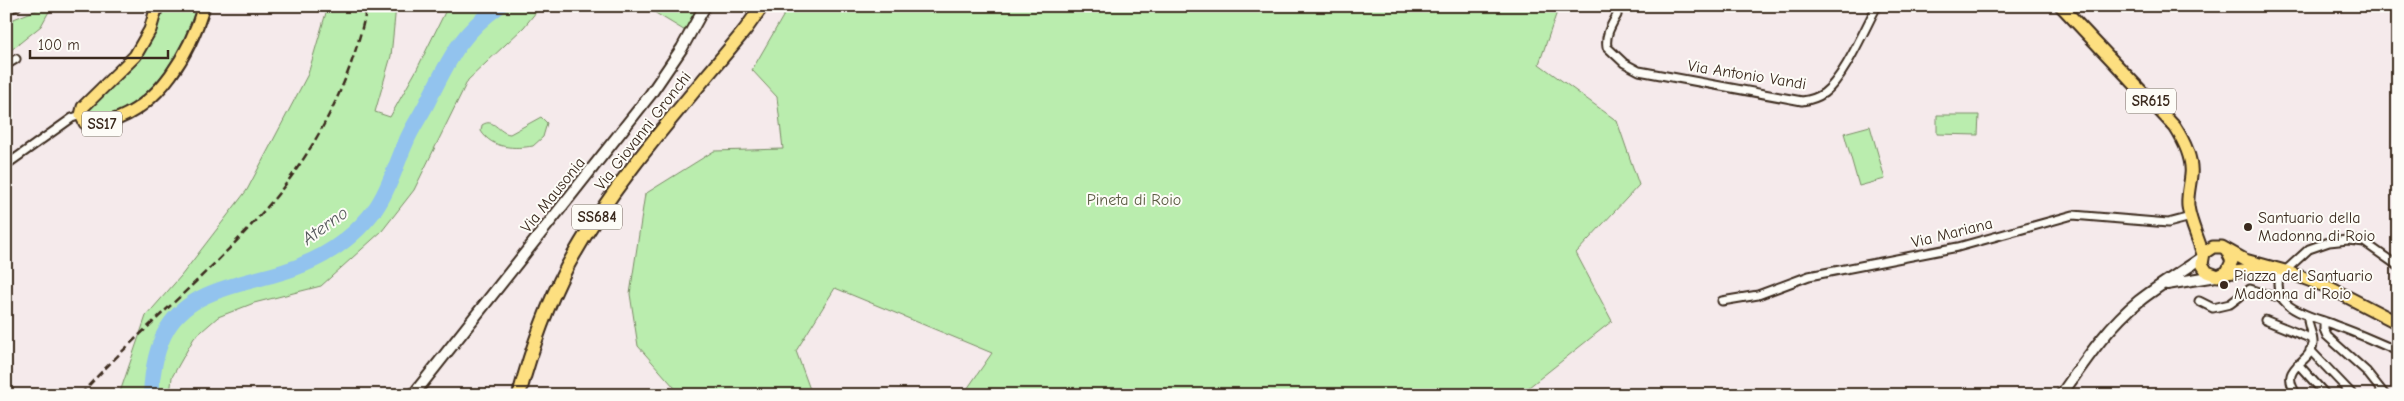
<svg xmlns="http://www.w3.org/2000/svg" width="2404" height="401" viewBox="0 0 2404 401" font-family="'Comic Neue',sans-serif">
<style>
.green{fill:#baedae;stroke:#7a8c66}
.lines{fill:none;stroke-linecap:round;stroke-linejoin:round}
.river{stroke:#92c3ee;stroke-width:16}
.minor-casing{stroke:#3b2a1e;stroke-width:11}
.secondary-casing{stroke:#3b2a1e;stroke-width:14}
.primary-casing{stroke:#3b2a1e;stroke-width:15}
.trunk-casing{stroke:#3b2a1e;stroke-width:16}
.minor{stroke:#fdfcf7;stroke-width:7}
.secondary{stroke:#fdfcf7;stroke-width:10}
.primary{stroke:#fddf80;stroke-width:11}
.trunk{stroke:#fddf80;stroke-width:12}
.rail{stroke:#3b2a1e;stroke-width:2.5;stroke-dasharray:8 4;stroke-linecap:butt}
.poi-dot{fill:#3b2a1e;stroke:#fdfcf7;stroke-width:2}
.labels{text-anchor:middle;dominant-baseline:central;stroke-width:4;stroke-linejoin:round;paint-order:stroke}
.shield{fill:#fdfcf7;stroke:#75695f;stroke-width:1}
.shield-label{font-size:15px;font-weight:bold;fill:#3b2a1e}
.street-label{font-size:16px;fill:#3b2a1e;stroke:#fdfcf7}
.park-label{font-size:16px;fill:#5b5b42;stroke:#fdfcf7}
.poi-label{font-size:16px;fill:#3b2a1e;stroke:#fdfcf7;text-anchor:start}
.water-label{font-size:18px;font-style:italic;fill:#55585c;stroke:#fdfcf7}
</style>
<rect width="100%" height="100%" fill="#f5eaeb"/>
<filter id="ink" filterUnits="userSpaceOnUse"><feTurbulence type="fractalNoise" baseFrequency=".02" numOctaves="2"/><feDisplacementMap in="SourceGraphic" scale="10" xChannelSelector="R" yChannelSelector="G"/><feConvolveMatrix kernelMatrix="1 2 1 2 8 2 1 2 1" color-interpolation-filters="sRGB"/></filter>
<g filter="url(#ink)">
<!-- green -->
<path class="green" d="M47,6h5l-11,20 -31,25 -4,-10v-19z
M162,6h35c-14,42 -40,90 -84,108 -7,3 -15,6 -22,5l-3,-5 3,-8 46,-45z
M328,6h68l-5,50 -16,56 15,5 27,-48 31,-63h93l-17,21 -56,53 -54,110 -32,41 -61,55 -67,17 -36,14 -24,21 -22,39 -2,18h-51l27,-79 35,-40 66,-86 61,-116z
M644,6h55l-12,26z
M789,6h770l-20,58 78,57 22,64 -63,68 36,68 -93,74h-556l29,-42 -157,-65 -39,63 16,44h-131l-43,-49 -8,-52 15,-100 69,-43 69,-2 -6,-52 -25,-27z
M1937,115h42l-1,20 -41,-1z
M541,117l6,6 -4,14 -10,9c-18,3 -41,3 -52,-15l1,-6c12,-8 16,8 28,9z
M1870,126l15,53 -26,7 -15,-53z"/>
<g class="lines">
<!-- river -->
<path class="river" d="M151,395c1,-22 5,-47 16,-66 27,-46 92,-45 135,-64 30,-12 55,-31 74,-57 14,-20 20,-44 30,-66 6,-15 16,-28 23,-43 21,-41 31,-65 70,-93"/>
<!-- minor casing -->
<g class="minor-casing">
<path id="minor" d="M6,10l11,-4
M1617,15c-6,11 -12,20 -10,32l17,16 15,8 163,30c8,-1 15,-3 22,-8 20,-15 40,-63 53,-87
M6,65l10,-6
M6,165l66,-47 9,-3
M2281,270c-15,40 30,45 56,56 21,7 41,17 61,25
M2285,271l24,-22 20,-7 19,-2 16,2 34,24
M1722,301l36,-6 51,-19 149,-29 115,-32 95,8 23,-6
M2199,301l14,7 17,-4 20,-15 25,8 6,-2
M2265,320l47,19
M2324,321v8l3,7 39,35 19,24
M2310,350l43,45
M2298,364l28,31
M2297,395c-20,-29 13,-30 16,-51 1,-9 -6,-18 -5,-27"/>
</g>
<!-- secondary casing -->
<g class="secondary-casing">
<path id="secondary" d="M2167,284l49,-8
M413,395l237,-300 32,-47 23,-42
M2061,395c24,-34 46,-68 78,-94 20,-16 43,-29 64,-44"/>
</g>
<!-- primary casing -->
<g class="primary-casing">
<path id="primary" d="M157,6l-7,24 -15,26 -52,51 -2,8 4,8c9,4 18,1 26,-2 49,-15 79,-69 93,-115
M2061,6l114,121c9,14 18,31 16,48 -1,11 -4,20 -3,31 2,17 11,33 15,49
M2227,251l5,10 -5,11 -9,4 -11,-4 -5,-8 2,-11 9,-6h9l23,13 40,11 45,17 68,35
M2226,273l42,-5"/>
</g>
<!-- trunk casing -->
<g class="trunk-casing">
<path id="trunk" d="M519,395c12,-44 27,-88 48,-128 47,-87 116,-161 178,-237l17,-24"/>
</g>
<!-- minor -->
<use href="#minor" class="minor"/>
<!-- secondary -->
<use href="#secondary" class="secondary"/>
<!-- primary -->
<use href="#primary" class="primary"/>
<!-- trunk -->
<use href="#trunk" class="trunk"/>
<!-- rail -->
<path class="rail" d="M80,395c58,-64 126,-117 182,-182 51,-57 90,-131 105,-207"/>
</g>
</g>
<!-- markers -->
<g class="poi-dot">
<circle cx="2248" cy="227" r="5"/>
<circle cx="2224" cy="285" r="5"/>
</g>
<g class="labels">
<!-- shield labels -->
<g class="shield">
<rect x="2126" y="88.5" width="50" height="25" rx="4"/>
<rect x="82" y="111.5" width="40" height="25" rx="4"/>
<rect x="572" y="204.5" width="50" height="25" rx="4"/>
</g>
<g class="shield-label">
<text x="2151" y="101">SR615</text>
<text x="102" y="124">SS17</text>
<text x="597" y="217">SS684</text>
</g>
<!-- street labels -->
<g class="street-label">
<text transform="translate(1747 75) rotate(9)">Via Antonio Vandi</text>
<text transform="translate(643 131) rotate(-52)">Via Giovanni Gronchi</text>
<text transform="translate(553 195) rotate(-51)">Via Mausonia</text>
<text transform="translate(1952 233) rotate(-14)">Via Mariana</text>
</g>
<!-- park labels -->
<g class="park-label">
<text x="1134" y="200">Pineta di Roio</text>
</g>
<!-- poi labels -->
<g class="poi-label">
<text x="2258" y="218">Santuario della<tspan x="2258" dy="18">Madonna di Roio</tspan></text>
<text x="2234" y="276">Piazza del Santuario<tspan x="2234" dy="18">Madonna di Roio</tspan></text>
</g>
<!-- water labels -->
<g class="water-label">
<text transform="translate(325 226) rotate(-36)">Aterno</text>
</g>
</g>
<!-- margin -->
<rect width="2404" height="401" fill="none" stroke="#fdfcf7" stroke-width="25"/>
<rect x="12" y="12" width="2379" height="376" fill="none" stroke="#3b2a1e" stroke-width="2" filter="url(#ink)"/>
<!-- scale -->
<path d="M30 50v8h138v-8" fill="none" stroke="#3b2a1e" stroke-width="2.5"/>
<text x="38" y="50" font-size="15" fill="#3b2a1e" stroke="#fdfcf7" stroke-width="4" paint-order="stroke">100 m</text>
</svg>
